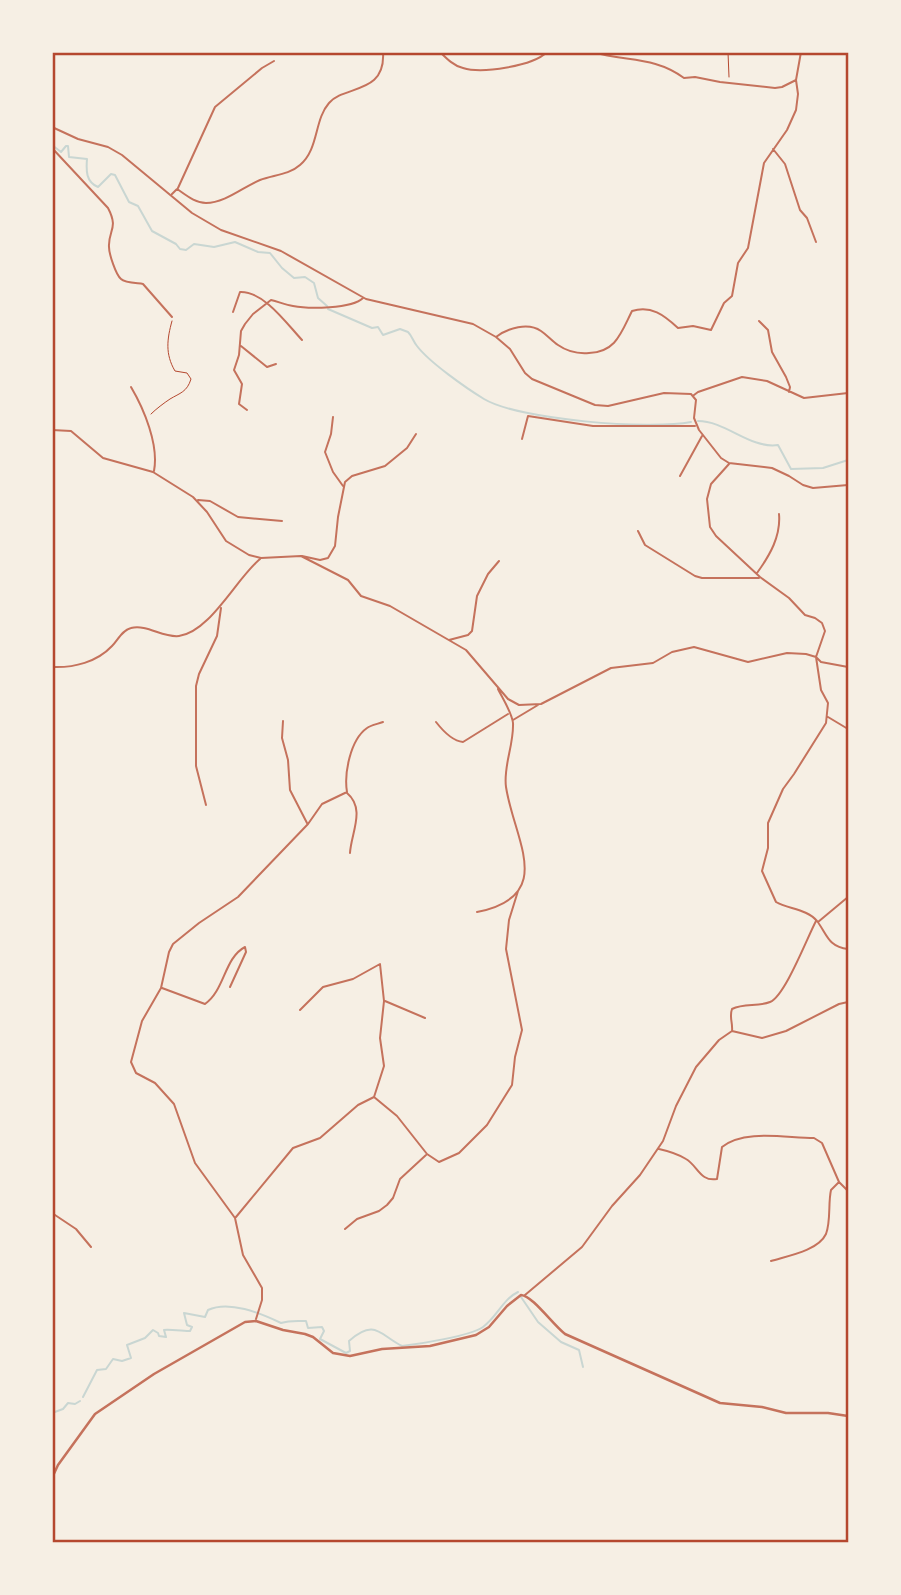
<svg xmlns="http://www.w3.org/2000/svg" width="901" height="1595" viewBox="0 0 901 1595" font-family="'PT Sans Narrow',sans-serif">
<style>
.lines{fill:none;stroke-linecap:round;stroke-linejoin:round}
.stream{stroke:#c9d6d2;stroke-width:2}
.path{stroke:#b5482f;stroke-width:1}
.minor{stroke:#c5725c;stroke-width:2}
.tertiary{stroke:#c5725c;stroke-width:2.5}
.neatline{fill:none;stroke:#b5482f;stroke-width:2.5}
</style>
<rect width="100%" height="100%" fill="#f6efe4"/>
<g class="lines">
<!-- stream -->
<path class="stream" d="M52,145l9,7 5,-6h2l1,11 18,2c-1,12 -1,23 11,28l13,-13 4,1 14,27 9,4 14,25 24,13 4,5 6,1 8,-6 20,3 21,-5 23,10 12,1 12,15 12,10 11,-1 9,6 4,15 9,8
M328,309l44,19 6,-1 5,8 17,-6 8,3c4,4 5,9 9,14 12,16 49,42 67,53 35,21 166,31 207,23
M698,421c28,0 52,28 80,24l13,24 32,-1 25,-8
M521,1297l17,25 23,20 18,8 4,17
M83,1397l14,-27 9,-1 7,-10 9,2 9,-3 -4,-13 18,-7 8,-8 5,3 1,3 7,1 -2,-7c3,-1 21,1 26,1l2,-4 -5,-2 -3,-12 21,4 3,-7c21,-10 52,3 73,13 9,-3 17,-2 25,-2l2,7 14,-1 2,4 -4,8 26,14 4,-2 -1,-10c26,-23 31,-6 53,5 17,-2 68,-10 81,-19 14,-10 20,-28 35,-35
M52,1413l11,-4 5,-6 7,1 5,-3"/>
<!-- path -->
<path class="path" d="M728,52l1,25
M151,414c5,-5 13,-11 19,-15 10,-6 17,-7 21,-20l-4,-6 -12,-2c-10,-17 -8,-32 -3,-50"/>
<!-- minor -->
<path class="minor" d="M440,52c7,7 14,14 23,16 19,6 70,-2 84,-16
M593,52c33,10 61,4 91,26l11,-1 25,5 55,6 7,-1 14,-7 5,-28
M52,127l26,12 30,8 14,8 70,58 29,17 60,21 85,48 107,25 23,13 14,12 15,24 7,6 63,26 13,1 56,-13 27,1 5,6 -2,18 5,12 22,28 8,5 43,5 17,8 14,9 10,3 35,-3
M52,148l56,60c11,21 0,22 1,39 0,7 7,28 12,32 4,4 16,4 22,5l29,33
M773,149l12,15 15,46 7,8 9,24
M178,188l37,-81 47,-39 12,-7
M172,194l5,-5c9,6 18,14 29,14 19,0 37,-16 54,-23 12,-5 29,-5 40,-15 19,-16 14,-45 29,-62 15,-18 57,-8 54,-51
M233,312l7,-20c24,-1 47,32 62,48
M759,321l9,9 4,22 14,25 4,10 -1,5
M496,337c12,-9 32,-15 45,-6 6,4 11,10 17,14 10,7 19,9 31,8 27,-1 32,-20 43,-42 19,-6 32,4 46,17l15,-2 18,4 13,-27 8,-7 6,-33 10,-15 16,-85 23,-33 9,-20 2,-16 -2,-14
M241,346l26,21 9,-3
M131,387c13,22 28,58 23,84
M694,395l4,-3 44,-15 25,4 37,17 44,-5
M247,410l-8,-6 3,-20 -8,-14 5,-15 2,-24 4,-7 8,-10 18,-14c8,2 15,5 22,6 15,3 59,3 70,-8
M333,417l-2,17 -6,18 8,20 10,14
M52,430l19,1 32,27 50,14 40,25 14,15 19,29 23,14 12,3 40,-2 47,24 13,16 29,10 76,44 42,49 11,6 22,-1 70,-36 42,-5 19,-11 22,-5 54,15 39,-9 19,1 10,3 5,5 27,5
M522,439l6,-23 65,10h102
M729,464l-18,20 -4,15 3,28 6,9 44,41 29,21 16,17 10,3 7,5 3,8 -9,26 5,33 7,13 -2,20 -32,51 -11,15 -15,34v25l-6,23 14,31c12,7 31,7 41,19 10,13 11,26 31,28
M680,476l22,-40
M198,500l12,1 28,16 44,4
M638,531l7,14 50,31 7,2h57
M302,556l18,4 8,-2 7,-12 3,-29 7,-35 7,-6 33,-10 22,-18 9,-14
M757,573c13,-18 24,-37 22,-59
M449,640l19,-5 4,-4 5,-35 11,-22 11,-13
M52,667c22,1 45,-5 60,-21 6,-6 10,-16 19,-18 16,-4 32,10 48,8 31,-4 57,-57 81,-77
M828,717l20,12
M513,720l25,-15
M283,721l-1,17 6,22 2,30 17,33
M436,722c7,9 16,19 27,20l45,-28
M347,793c19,16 4,40 3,60
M206,805l-10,-39v-80l3,-12 18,-38 4,-28
M477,912c80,-16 37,-72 29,-125 -3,-21 8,-42 7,-64 -1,-10 -10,-24 -15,-34
M818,922l30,-25
M162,988l43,16c20,-14 19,-46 40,-57l1,5 -16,35
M385,1001l40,17
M300,1010l23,-23 30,-8 27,-15 4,37 -4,37 4,28 -10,31 23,19 30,38 12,8 20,-9 28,-28 25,-40 3,-28 7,-27 -16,-81 3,-29 9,-29
M732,1031l30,7 24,-7 53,-27 9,-2
M659,1149c9,2 19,5 27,10 12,7 14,23 31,20l5,-32c22,-18 64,-9 92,-9l8,5 17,39
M52,1213l24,16 15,18
M236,1217l57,-69 27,-10 38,-33 16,-8
M345,1229l12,-10 22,-8 8,-6 6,-7 7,-19 26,-24
M771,1261c16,-5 47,-10 55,-27 5,-13 2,-31 5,-44l8,-8 9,9
M525,1295l57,-48 30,-41 28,-31 23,-34 13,-35 20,-39 23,-27 13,-9c1,-8 -3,-14 0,-22 12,-6 26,-2 38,-7 15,-6 37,-64 46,-81
M256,1319l6,-19v-12l-19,-33 -8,-37 -40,-55 -21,-59 -19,-21 -19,-10 -5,-11 11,-41 19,-33 8,-36 4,-8 26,-21 39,-26 70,-73 14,-20 25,-12c-3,-18 3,-52 20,-64 4,-3 11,-4 16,-6"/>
<!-- tertiary -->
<path class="tertiary" d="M52,1478l6,-13 37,-51 59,-40 91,-52 11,-1 27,9 22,4 8,3 20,16 17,3 32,-7 48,-3 46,-11 13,-8 18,-21 14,-11c12,1 31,29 44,39l155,69 42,4 24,6h42l20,3"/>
</g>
<!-- border -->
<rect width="901" height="1595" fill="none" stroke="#f6efe4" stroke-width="108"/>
<rect x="54" y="54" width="793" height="1487" class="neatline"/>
</svg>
